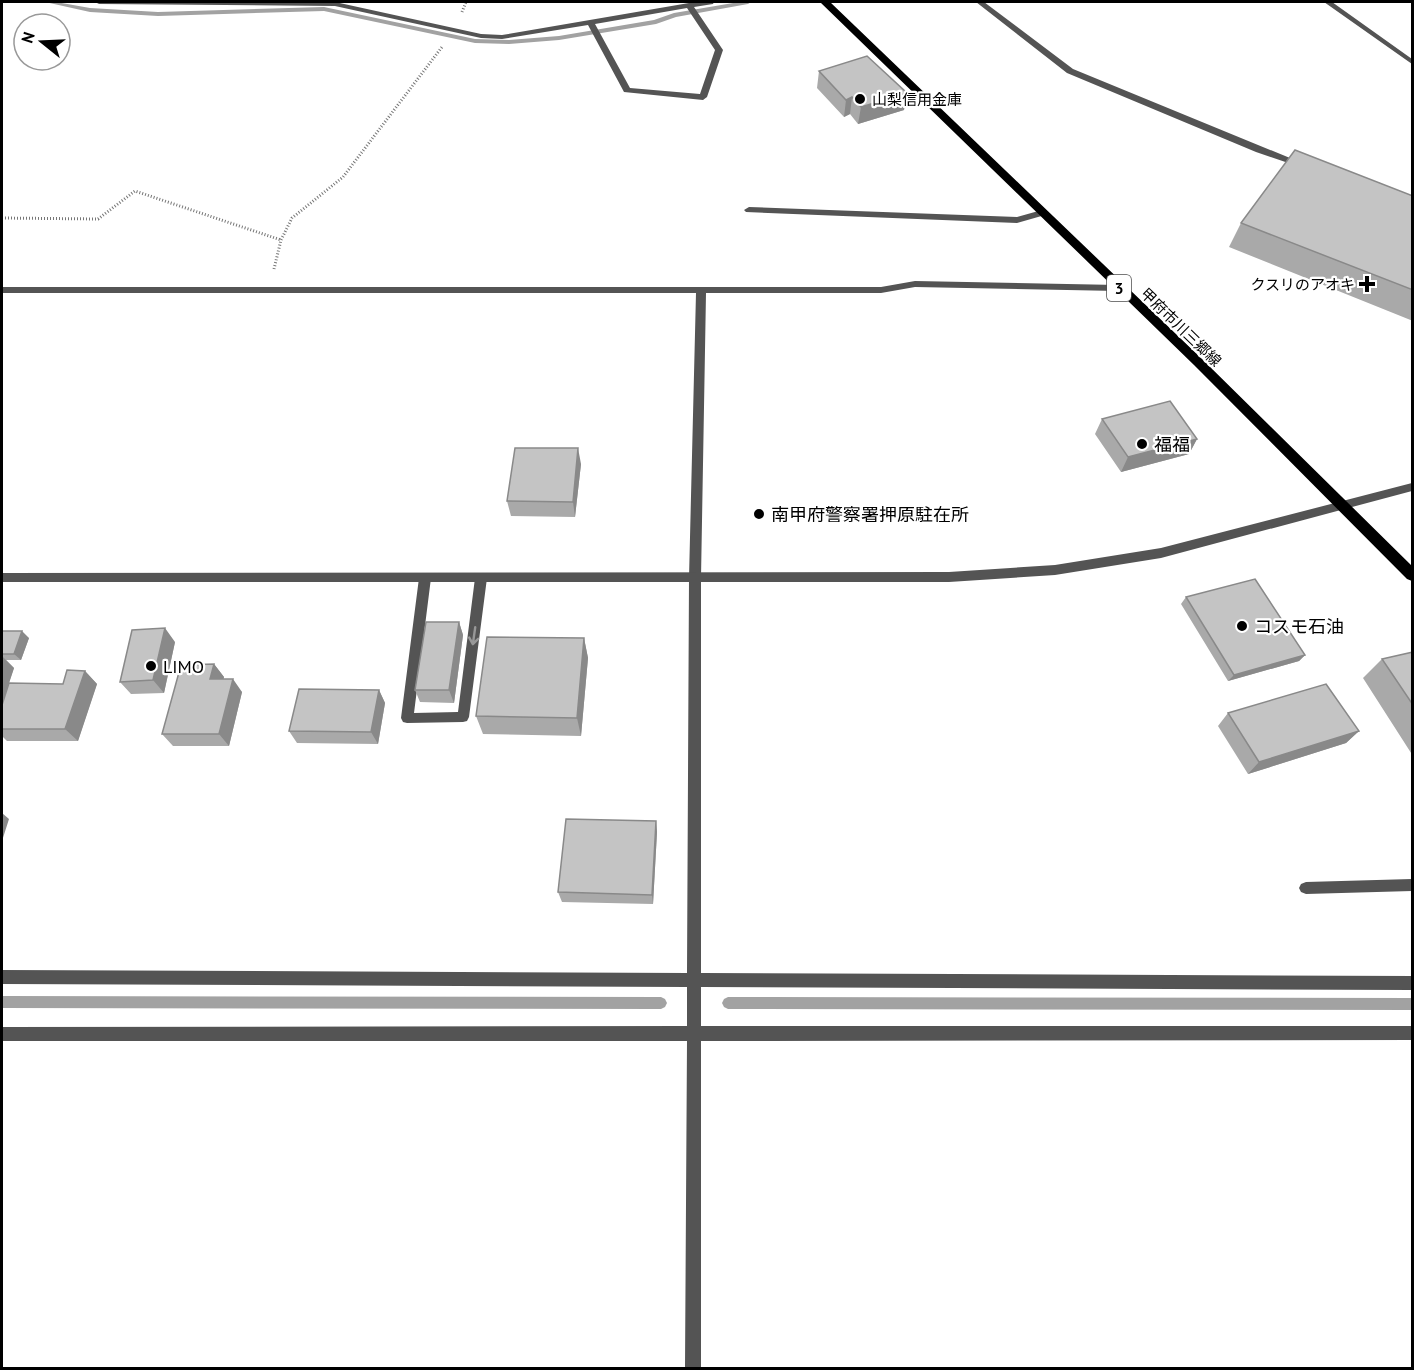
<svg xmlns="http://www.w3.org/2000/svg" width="1414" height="1370" viewBox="0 0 1414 1370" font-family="'PT Sans','Noto Sans JP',sans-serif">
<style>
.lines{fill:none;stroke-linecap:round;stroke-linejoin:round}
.stream{fill:#a2a2a2;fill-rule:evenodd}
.path{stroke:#767676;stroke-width:3;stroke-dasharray:1 2;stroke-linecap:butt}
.service{fill:#545454;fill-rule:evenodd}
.minor{fill:#545454;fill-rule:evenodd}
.tertiary{fill:#545454;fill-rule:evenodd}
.primary{fill:#000;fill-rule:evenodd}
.wall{fill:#a9a9a9}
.shaded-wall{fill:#898989}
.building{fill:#c4c4c4;stroke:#898989;stroke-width:1.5}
.oneway{stroke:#989898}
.poi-dot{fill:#000;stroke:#fff;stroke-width:2}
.labels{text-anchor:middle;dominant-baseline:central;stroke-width:4.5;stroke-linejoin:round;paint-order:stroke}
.far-poi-label{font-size:15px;fill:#000;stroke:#fff;text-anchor:start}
.far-street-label{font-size:15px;fill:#000;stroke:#fff}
.shield{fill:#fff;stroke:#4c4c4c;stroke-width:1.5}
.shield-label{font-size:16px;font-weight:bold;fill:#000}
.poi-label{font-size:18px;fill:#000;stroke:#fff;text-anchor:start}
</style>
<rect width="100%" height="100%" fill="#fff"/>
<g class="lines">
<!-- stream -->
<path class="stream" d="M45,2h11l34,6 68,4 166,-5 151,32 34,1 50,-4 95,-16 20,-7 65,-11h12l-3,2 -72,13 -20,7 -97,16 -50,4 -34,-1 -151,-32 -166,5 -68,-4z
M2,996l659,1 4,2 2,4 -2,4 -4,2 -659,-1z
M728,997l684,1v12l-684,-1 -4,-2 -2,-4 2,-4z"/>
<!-- path -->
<path class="path" d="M462,12l4,-10
M2,218l96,1 37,-28 146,49
M274,269l7,-29 11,-22 51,-41 99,-130"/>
<!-- service -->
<path class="service" d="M425,573l6,5 -17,135 44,-1 17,-134 6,-5 6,5 -18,139 -2,4 -4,1 -56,1 -4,-1 -2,-4 18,-140z"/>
<!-- minor -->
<path class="minor" d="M95,2h240l146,32 21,1 187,-32 25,-1 -1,2 -19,3 29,43 -16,47 -4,3 -79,-8 -36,-67 -86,14 -21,-1 -146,-32 -236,-2zM687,8l28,42 -15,44 -70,-6 -35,-64z
M976,2h8l89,67 234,96 -4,3 -47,-16 -189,-79z
M1324,2h8l80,57v5z
M749,207l268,10 25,-7 5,3 -2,2 -28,8 -271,-11 -2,-2z
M915,281l203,4 5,3 -5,3 -203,-4 -34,6h-175l-5,285v395l711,3v14l-711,-3v39h711v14l-711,1v327h-16l2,-327h-685v-14l685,-1v-39l-685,-3v-14l685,3 2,-395 7,-285h-694v-6h879z
M1412,879v12l-106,3 -5,-2 -2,-4 2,-4 5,-2z"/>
<!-- tertiary -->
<path class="tertiary" d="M1412,483v8l-251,67 -106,17 -106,7h-947v-9l947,-1 106,-7 106,-17z"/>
<!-- primary -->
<path class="primary" d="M820,2h10l372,357 210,207v15l-5,-2 -213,-214z"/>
</g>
<!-- wall -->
<path class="wall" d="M819,71l88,22 -3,17 -46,14 -8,-10 -6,3 -27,-29z
M1413,196v125l-184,-74 12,-24z
M1102,419l95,20 -8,15 -68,18 -26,-38z
M581,464l-6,53 -64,-1 -4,-15z
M1186,597l119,58 -6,6 -71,20 -47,-77z
M459,622l4,13 -9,68 -34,-1 -5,-12z
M2,631l27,7 -8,22h-15l8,8 -12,36z
M584,638l4,20 -7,78 -98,-2 -7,-18z
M175,642l-11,51 -33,1 -11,-12z
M1413,652v104l-50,-78 19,-19z
M214,664l10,13 -1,2 19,13 -13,54h-56l-11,-12z
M85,671l12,13 -19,57h-71l-5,-5v-31l61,-21z
M379,690l6,13 -7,41 -81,-1 -8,-12z
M1228,713l131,18 -13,12 -98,31 -30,-48z
M656,821l1,11 -4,72 -91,-2 -4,-10z"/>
<!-- shaded-wall -->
<path class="shaded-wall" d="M907,93l-3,17 -46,14 3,-17z
M852,97l-2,17 -6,3 2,-17z
M1197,439l-8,15 -68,18 7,-15z
M578,448l3,16 -6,53 -2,-15z
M459,622l4,13 -9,68 -5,-13z
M165,628l10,14 -11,51 -11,-13z
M22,631l7,7 -8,22 -7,-6z
M584,638l4,20 -7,78 -4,-18z
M1305,655l-6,6 -71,20 6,-6z
M2,656l12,12 -12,36z
M214,664l10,13 -4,15 -10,-13z
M85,671l12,13 -19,57 -13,-12z
M233,679l9,13 -13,54 -10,-12z
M379,690l6,13 -7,41 -7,-12z
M1359,731l-13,12 -98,31 11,-12z
M2,813l7,6 -7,22z
M656,821l1,11 -4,72 -1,-9z"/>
<!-- building -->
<path class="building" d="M867,56l40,37 -46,14 -9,-10 -6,3 -27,-29z
M1295,150l118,46v94l-172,-67z
M1170,401l27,38 -69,18 -26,-38z
M515,448h63l-5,54 -66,-1z
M1255,579l50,76 -71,20 -48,-78z
M426,622h33l-10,68h-34z
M165,628l-12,52 -33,2 12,-52z
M2,631h20l-8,23h-12z
M487,637l97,1 -7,80 -101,-2z
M1413,652v53l-31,-46z
M214,664l-4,15h23l-14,55h-57l19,-69z
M67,670l18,1 -20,58h-63v-24l7,-22 54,1z
M1326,684l33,47 -100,31 -31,-49z
M299,689l80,1 -8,42 -82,-1z
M566,819l90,2 -4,74 -94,-3z"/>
<!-- one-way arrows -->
<defs><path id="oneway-shaft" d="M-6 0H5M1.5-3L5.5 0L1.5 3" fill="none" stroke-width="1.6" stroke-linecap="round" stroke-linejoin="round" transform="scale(1.5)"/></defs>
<use class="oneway" href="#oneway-shaft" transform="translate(474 636) rotate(98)"/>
<!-- markers -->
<g class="poi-dot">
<circle cx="860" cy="99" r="6"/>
<path d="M1364 275h6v6h6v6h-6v6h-6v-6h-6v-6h6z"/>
<circle cx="1142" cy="444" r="6"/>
<circle cx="759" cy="514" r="6"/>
<circle cx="1242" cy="626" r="6"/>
<circle cx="151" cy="666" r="6"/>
</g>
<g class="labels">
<!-- far-poi labels -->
<g class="far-poi-label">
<text x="872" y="99">山梨信用金庫</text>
<text x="1355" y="284" text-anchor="end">クスリのアオキ</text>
</g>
<!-- far-street labels -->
<g class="far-street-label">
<text transform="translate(1181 327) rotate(44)">甲府市川三郷線</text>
</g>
<!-- shield labels -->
<rect class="shield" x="1107" y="275" width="24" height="26" rx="4.5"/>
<g class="shield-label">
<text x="1119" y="288">3</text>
</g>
<!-- poi labels -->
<g class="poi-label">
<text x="1154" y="444">福福</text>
<text x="771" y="514">南甲府警察署押原駐在所</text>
<text x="1254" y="626">コスモ石油</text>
<text x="163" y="666">LIMO</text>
</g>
</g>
<!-- border -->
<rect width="1414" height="1370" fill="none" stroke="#000000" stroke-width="6"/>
<!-- north arrow -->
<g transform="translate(42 42) rotate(288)"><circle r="28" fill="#ffffff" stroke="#999999" stroke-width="1.5"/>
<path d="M0-4.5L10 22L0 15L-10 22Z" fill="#000000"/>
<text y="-9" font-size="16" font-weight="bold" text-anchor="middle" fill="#000000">N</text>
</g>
</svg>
